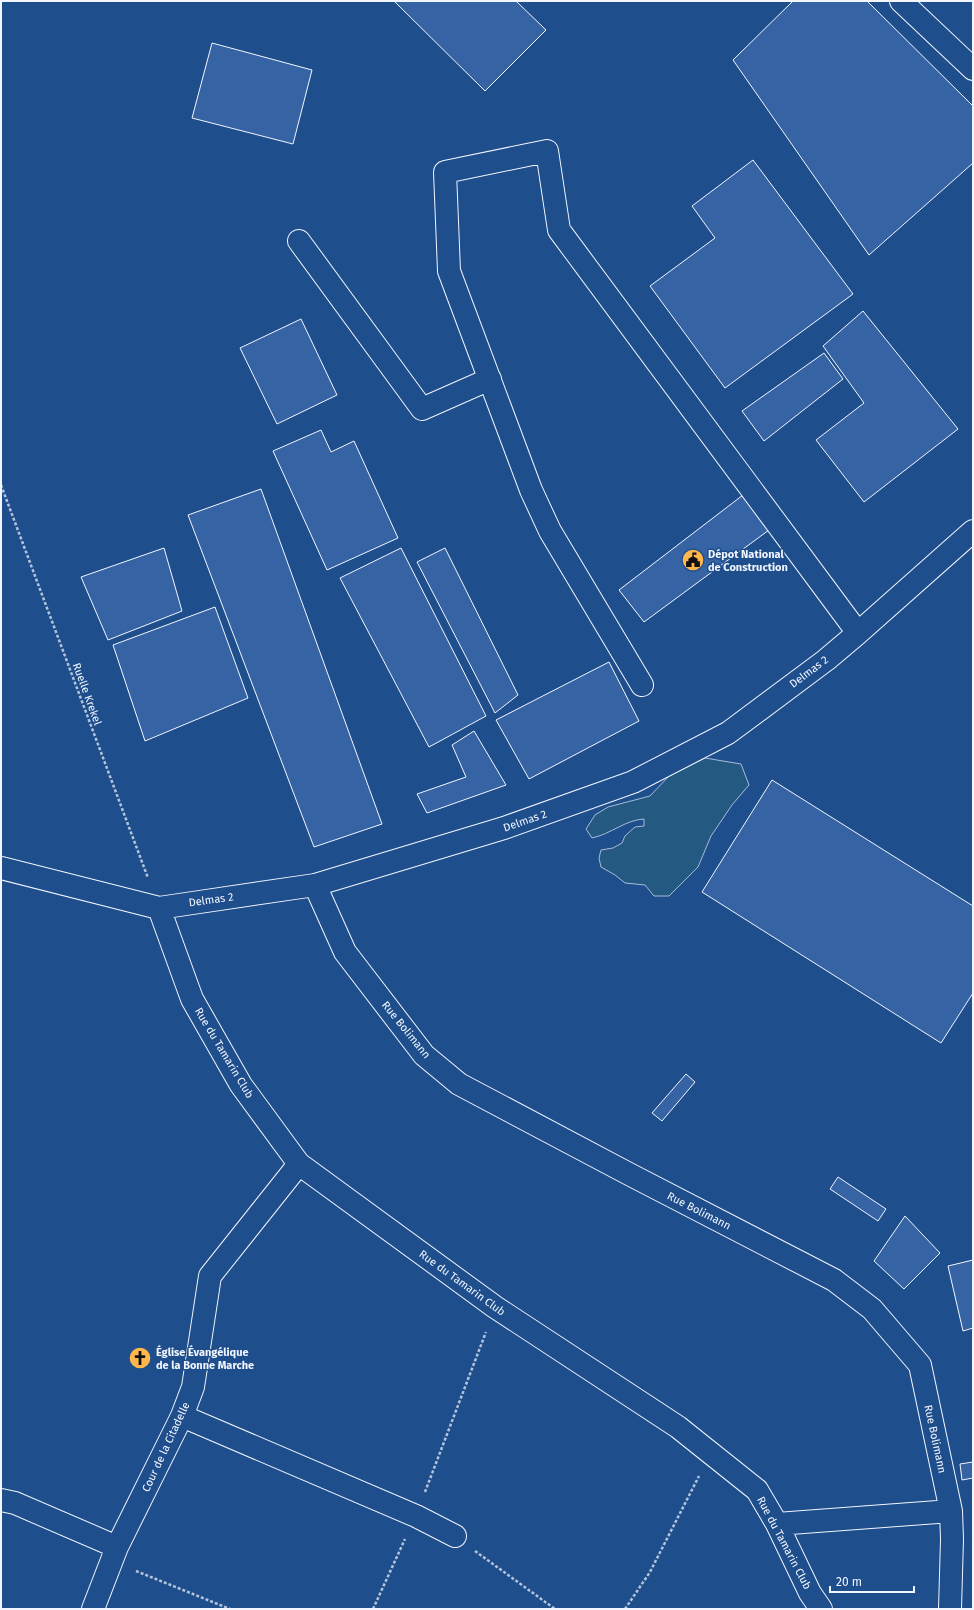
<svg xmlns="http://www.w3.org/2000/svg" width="974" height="1610" viewBox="0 0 974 1610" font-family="'Fira Sans',sans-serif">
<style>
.green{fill:#245a82;stroke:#a8bbd7}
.building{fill:#3563a3;stroke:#f2f6ff}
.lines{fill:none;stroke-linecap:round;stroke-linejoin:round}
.minor-casing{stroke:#f2f6ff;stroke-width:24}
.major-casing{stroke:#f2f6ff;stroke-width:24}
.path{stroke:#b3c4dc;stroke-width:2.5;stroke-dasharray:3 2;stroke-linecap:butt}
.minor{stroke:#1f4e8c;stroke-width:22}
.major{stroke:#1f4e8c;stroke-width:22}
.labels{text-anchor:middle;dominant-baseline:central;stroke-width:3;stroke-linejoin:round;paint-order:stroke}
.poi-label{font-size:11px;font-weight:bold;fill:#f2f6ff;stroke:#1f4e8c;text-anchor:start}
.street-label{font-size:11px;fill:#f2f6ff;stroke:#1f4e8c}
</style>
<rect width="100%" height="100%" fill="#1f4e8c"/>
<!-- green -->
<path class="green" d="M705,758l36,6 8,21 -17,20 -21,31 -13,31 -29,29h-15l-9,-11 -20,-2 -10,-8 -14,-8 -2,-9 2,-8 12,-2 9,-5 3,-7 10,-9 9,-1v-7c-19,1 -33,15 -52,19l-6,-9 9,-14 13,-8 42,-11 19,-20z"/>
<!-- building -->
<path class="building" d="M394,1h122l30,29 -61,61z
M793,1h74l106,105v57l-104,92 -136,-195z
M212,43l100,27 -19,74 -101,-26z
M753,160l100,134 -128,94 -75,-102 65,-48 -23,-32z
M863,311l95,118 -94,73 -48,-62 48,-37 -41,-57z
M301,319l36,76 -60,29 -37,-76z
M824,353l19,26 -79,62 -22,-30z
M321,430l10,22 23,-11 44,97 -71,32 -54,-119z
M261,489l121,335 -68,23 -126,-332z
M743,495l26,35 -125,92 -25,-32z
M164,548l18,63 -74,29 -27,-63z
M401,548l85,168 -57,31 -89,-169z
M445,548l73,147 -23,18 -78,-151z
M215,607l33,91 -103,43 -32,-96z
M609,662l30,59 -110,58 -33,-59z
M474,731l32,54 -79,28 -10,-19 49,-17 -14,-32z
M772,780l201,126v87l-32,50 -239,-151z
M686,1074l9,8 -33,39 -10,-8z
M838,1177l48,32 -8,12 -48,-32z
M905,1216l35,37 -36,36 -30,-28z
M973,1260v68l-10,3 -15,-65z
M973,1462v16l-11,2 -2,-16z"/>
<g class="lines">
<!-- minor casing -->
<g class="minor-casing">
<path id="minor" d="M299,241l123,168 68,-30
M642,685l-92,-154 -19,-41 -82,-219 -4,-99 102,-21 12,79 299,403
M1,868l158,40 156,-23 189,-57 129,-46 95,-49 98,-73 32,-27 115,-102
M315,885l30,67 79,103 35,29 170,90 205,106 38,29 48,56 31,146 1,28 -2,70
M159,908l33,91 49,86 58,79 196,143 183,120 79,63 20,34 33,69 11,16
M182,1416l234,100 39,20
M1,1500l14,3 102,44
M777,1524l174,-13
M93,1609l24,-62 65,-131 11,-29 17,-111 89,-112"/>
</g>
<!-- major casing -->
<g class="major-casing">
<path id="major" d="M901,1l72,68"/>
</g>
<!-- path -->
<path class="path" d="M1,485l147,393
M425,1492l61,-160
M475,1551l80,58
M136,1571l94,38
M373,1609l32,-70
M625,1609l25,-37 49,-96"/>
<!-- minor -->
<use href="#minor" class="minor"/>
<!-- major -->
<use href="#major" class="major"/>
</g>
<!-- icons -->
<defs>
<g id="civic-disc" transform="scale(1.15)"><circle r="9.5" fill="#ffb74d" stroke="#1f4e8c"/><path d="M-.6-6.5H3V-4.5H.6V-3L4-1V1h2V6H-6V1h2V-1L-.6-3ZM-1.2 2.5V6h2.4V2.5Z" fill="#111"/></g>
<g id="church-disc" transform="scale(1.15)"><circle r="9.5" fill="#ffb74d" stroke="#1f4e8c"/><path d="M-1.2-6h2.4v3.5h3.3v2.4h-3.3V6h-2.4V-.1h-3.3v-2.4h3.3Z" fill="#111"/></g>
</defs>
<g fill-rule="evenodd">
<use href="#civic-disc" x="693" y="560"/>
<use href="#church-disc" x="140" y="1358"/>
</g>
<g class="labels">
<!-- poi labels -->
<g class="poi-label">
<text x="708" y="554">Dépot National<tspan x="708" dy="13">de Construction</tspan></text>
<text x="156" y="1352">Église Évangélique<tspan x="156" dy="13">de la Bonne Marche</tspan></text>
</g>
<!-- street labels -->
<g class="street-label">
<text transform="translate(809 672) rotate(-37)">Delmas 2</text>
<text transform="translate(87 694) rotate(70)">Ruelle Krekel</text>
<text transform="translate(525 821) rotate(-19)">Delmas 2</text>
<text transform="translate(211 900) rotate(-8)">Delmas 2</text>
<text transform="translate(406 1030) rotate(51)">Rue Bolimann</text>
<text transform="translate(224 1053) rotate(59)">Rue du Tamarin Club</text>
<text transform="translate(699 1211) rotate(27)">Rue Bolimann</text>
<text transform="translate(462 1283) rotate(36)">Rue du Tamarin Club</text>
<text transform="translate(935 1439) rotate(78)">Rue Bolimann</text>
<text transform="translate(166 1447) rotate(-65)">Cour de la Citadelle</text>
<text transform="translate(784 1543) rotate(62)">Rue du Tamarin Club</text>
</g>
</g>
<!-- border -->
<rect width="974" height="1610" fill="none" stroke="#f2f6ff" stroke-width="4"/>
<!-- scale -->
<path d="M830 1586v6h84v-6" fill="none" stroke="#f2f6ff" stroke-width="2"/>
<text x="836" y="1586" font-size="12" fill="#f2f6ff" stroke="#1f4e8c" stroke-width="3" paint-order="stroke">20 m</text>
</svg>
